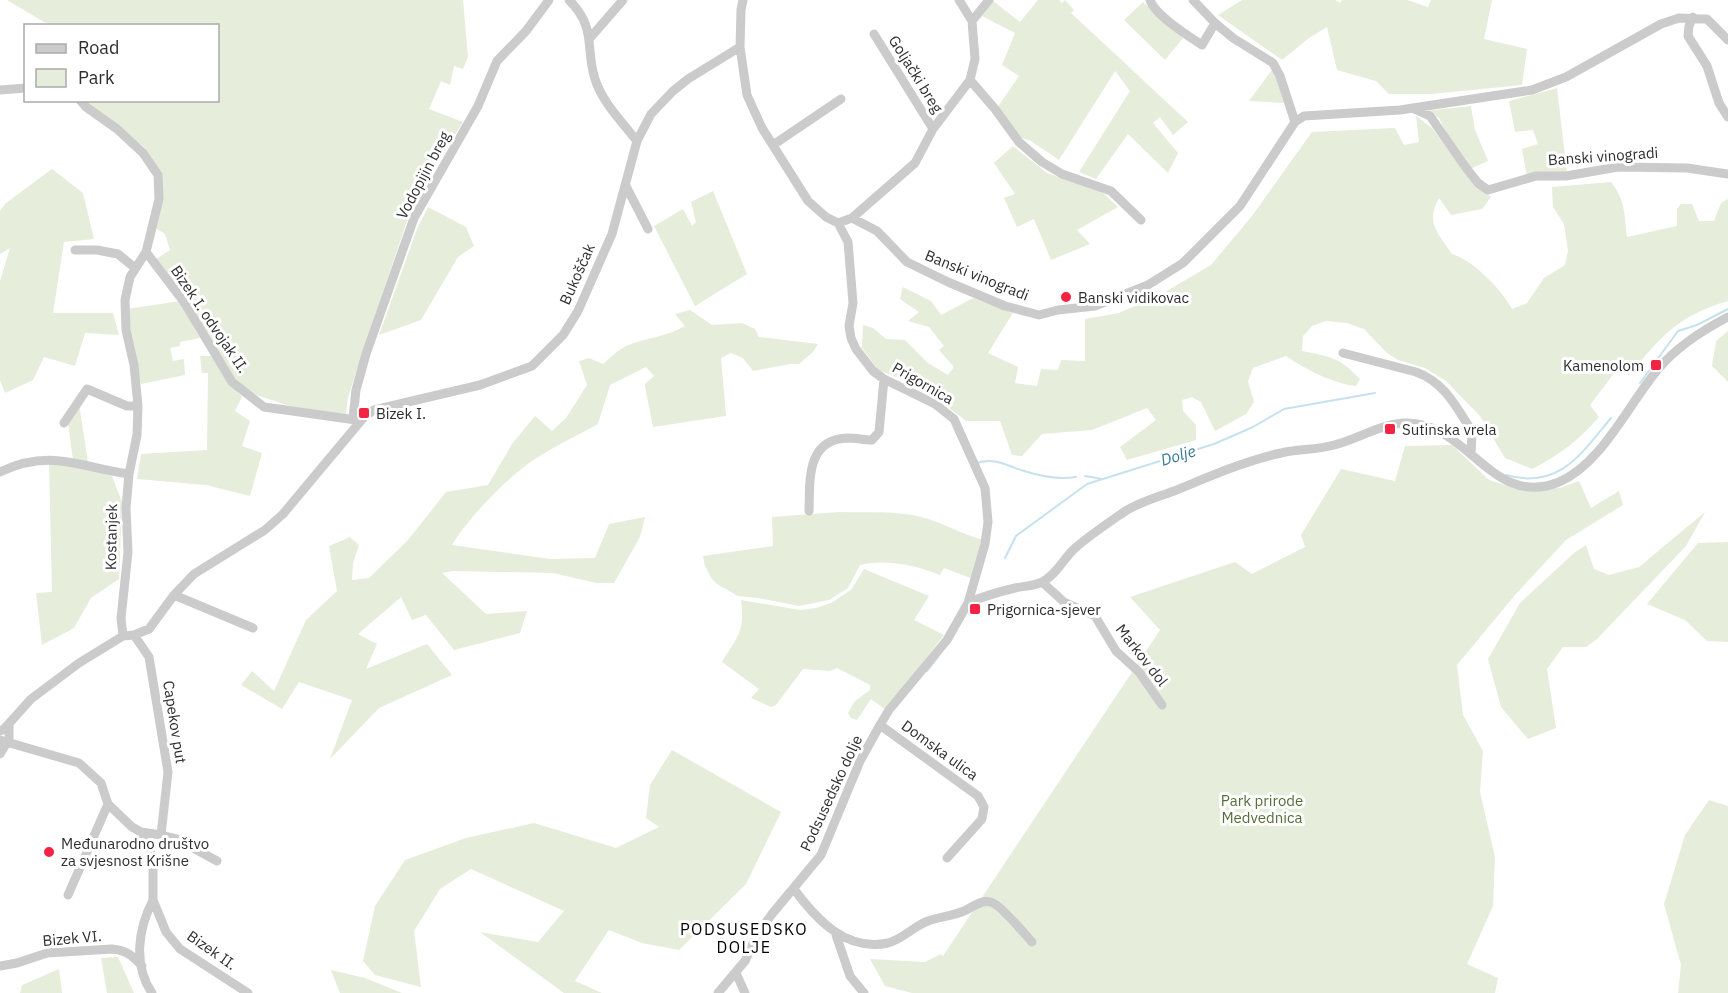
<svg xmlns="http://www.w3.org/2000/svg" width="1728" height="993" viewBox="0 0 1728 993" font-family="'IBM Plex Sans',sans-serif">
<style>
.green{fill:#e6eddb}
.lines{fill:none;stroke-linecap:round;stroke-linejoin:round}
.stream{stroke:#c5e2ee;stroke-width:2}
.minor{stroke:#cbcbcb;stroke-width:9}
.poi-dot{fill:#f32344;stroke:#fff;stroke-width:2}
.labels{text-anchor:middle;dominant-baseline:central;stroke-width:6;stroke-linejoin:round;paint-order:stroke}
.street-label{font-size:15px;fill:#2e2e2e;stroke:#fff}
.poi-label{font-size:15px;fill:#2e2e2e;stroke:#fff;text-anchor:start}
.park-label{font-size:15px;fill:#566e38;stroke:#fff}
.water-label{font-size:16px;font-style:italic;fill:#367a97;stroke:#fff}
.neighbourhood-label{font-size:16px;letter-spacing:1.5px;fill:#000;stroke:#fff}
</style>
<rect width="100%" height="100%" fill="#fff"/>
<!-- green -->
<path class="green" d="M7,0h456l5,57 -5,12 -9,-3 -4,19 -9,-4 -12,28 34,13 -49,78 -66,197 -2,17 -40,-3 -50,-16 -21,-14 -48,-83 -31,-39 14,-9 -5,-16 -13,-8 9,-53 -17,-26 -60,-46 134,-1v-74l-164,-1 -10,-3z
M1038,0h21l3,3 3,-3 9,10 -3,3 117,109 -15,13 -13,-18 -7,6 25,30 -10,20 -40,-39 -32,45 -17,-7 51,-81 -15,-20 -56,89 -28,-19 -15,-5 -19,-28 22,-32 -17,-11 13,-32 -33,-17 11,-15 27,21z
M1242,0h93l5,3 2,-3h65l21,7 3,-7h61l-8,39 43,10 -5,36 -91,9h-42l-13,-13 -39,-11 -10,-43 -18,11 -27,22 -64,-45z
M1143,2l40,36 -18,22 -41,-40z
M1272,70l5,10 7,23 -35,-2z
M1557,88l10,85 -40,4 -5,-28 16,-5 -5,-14 -18,2 -6,-31z
M1471,106l4,24 13,31 -18,8 -16,-22 -15,-29 -14,-7z
M1416,116l16,12 39,52 20,17 -9,12 -31,6 -12,-17c-14,25 -1,35 13,56 21,6 50,36 60,55l15,-6 17,-25 21,-13 3,-14 -4,-27 -11,-17 -1,-20 59,-5c15,19 13,33 16,55l50,-11v-17l4,-5h11l7,17h15l7,-18 7,-4v102c-51,15 -66,35 -99,74l-11,-7 -28,37 9,12c-21,24 -38,37 -67,52l-27,-11 -25,-42 -34,-35 -21,-13 -27,-8 -11,-7 -23,-24 -17,-6 -21,-2 -14,5 -9,10 -1,15c28,6 36,5 58,28l-4,7c-22,-2 -51,-17 -70,-30l-33,12 -5,13 6,21 -8,12 -31,17 -14,-29 -9,-5 -10,3 1,11 13,14v15l-69,20 -7,-13 36,-27 -9,-12 -55,22 -50,4 -20,22 -10,-1 -12,-34h-34l-31,-24 -26,-15 -31,-12 -16,-22 1,-23 10,3 13,11 19,1 23,23 20,12 6,-8 -15,-17 5,-4 -15,-19 -21,-6 11,-9 -19,-13 3,-12 28,14 10,14 32,-17 40,15 -25,40 30,14 -3,16 22,3 4,-17 17,1 3,-10 24,1v-42l34,-6 41,-18 51,-30 41,-49 60,-84 83,-4 9,17 15,-3z
M1013,146l34,27 56,20 15,14 -41,23 13,14 -39,16 -17,-41 -17,8 -13,-29 11,-4 -21,-31z
M52,169l31,24 11,46 -30,3 -11,71h60l6,22 -34,-2 -10,33 -31,-9 -11,23 -28,13 -5,-13v-99l10,-33 -10,6v-43l6,-8z
M713,191l34,83 -52,32 -41,-80 29,-17 9,17 4,-4 -5,-20z
M428,207l38,20 8,19 -16,11 -37,63 -42,15 38,-106z
M180,301l20,37 -20,4v4l-10,2 3,13 11,-2 1,16 -44,9 -12,-54 -2,-21z
M690,310l22,15 30,-2 13,6 4,8 59,7 -5,8 -14,12h-9l-37,7 -10,-13 -12,-5 -10,5 5,58 -73,11 -8,-40v-3l9,-8 -8,-9 -36,18 -12,39c-22,12 -45,23 -66,37 -24,16 -65,58 -80,84l98,14 45,-1 14,-34 36,-7 -5,20 -26,46h-18l-43,-10 -100,-2 -11,2 44,41 41,-3 -7,22 -66,17 -28,-35 -14,5 -11,-23 -43,37 19,10 -11,25 61,-25 25,31 -73,33 -49,51 22,-59 -53,-18 -17,27 -41,-24 11,-14 22,20 32,-71 31,-29 -8,-45 21,-9 9,8 -6,18 -1,17 17,-2 39,-38 38,-48 42,-7 24,-41 23,-28 17,15 14,-13 21,-33 -8,-24 10,-3 14,6c7,-6 15,-14 23,-18 19,-8 40,-9 59,-20l-10,-12z
M1728,331v51l-16,-16 4,-25z
M200,356h12l18,27 12,14 -7,14 15,10 -8,25 20,7 -12,43 -44,-11 -69,-6 4,-25 66,-4 1,-77h-6z
M79,404l9,58 -15,-2 -5,-37z
M1452,445l37,35 32,10 39,-2 19,-7 12,27 28,-17 4,14 -57,35 -51,55 -58,70 6,50 20,36 -3,41 15,65 -2,49 -26,58 31,14 -3,15h-583l-27,-7 -15,-27 55,3 16,-8 2,2 217,-326 -30,-33 105,-35 17,12 53,-27 -4,-12 40,-66 54,12 10,-35z
M49,462l20,1 43,13 10,26 -3,77 -28,19 -17,30 -32,17 -6,-52 16,-1z
M839,512c29,1 62,-2 89,7 19,6 36,16 56,21l-11,39 -29,-11 -4,7c-25,-10 -54,-16 -80,-10l-12,23 -19,12 -30,6 -41,-8 -20,-2 -21,-12 -5,-5 -7,-13 -2,-10 70,-10 -1,-29z
M1705,512l-19,34 -89,93 -11,8h-23l-16,22 9,59 -28,11 -27,-32 -13,-48 32,-56 54,-50 12,-8 8,24 15,6 30,-8z
M1728,542v100l-21,-1 -22,-21 -38,-16 51,-61z
M864,569l65,27 -15,24 30,15 -58,75 -15,-11 -14,21 -6,-2 -3,-5 6,-11 16,-12v-5l-33,-17 -7,3 -27,-2 -27,36 -5,2 -20,-9 8,-9 -37,-27c16,-26 23,-31 19,-62l59,10 16,-2 15,-5 20,-13z
M672,750l109,62 -35,72 -67,66 -37,-7 -33,-13 -34,51 27,12h-38l-84,-61 58,10 26,-31 -93,-42 -31,20 -26,42 7,56 -46,-12 -12,-14 12,-55 30,-46 61,-22 68,-15 82,25 43,-21 -13,-9 4,-33z
M1709,800l19,6v187h-50l3,-28 -17,-61 21,-69z
M118,957l16,36h-27l-6,-35z
M59,969l3,24h-42l2,-8z
M331,970l34,8 37,15h-62z"/>
<g class="lines">
<!-- stream -->
<path class="stream" d="M1640,383l38,-52 19,-6 31,-16
M977,463c18,-6 30,3 47,8 16,5 36,9 52,6
M1506,475c53,15 75,-21 105,-57
M1085,476l17,3
M1005,558l11,-22 71,-52 127,-40 39,-17 31,-18 91,-16
M927,671l11,-14"/>
<!-- minor -->
<path class="minor" d="M569,0c28,28 16,48 26,79 7,23 28,44 42,62
M1150,0c5,15 38,36 52,45l13,-22
M1193,0l22,23 18,15 40,25 7,13 15,46
M1693,17l-4,9 -1,10 19,30 12,37 9,14
M972,21l17,-21
M874,34l59,95
M590,38l33,-38
M970,80l25,29 24,33 23,20 20,12 49,17 30,29
M0,90l26,-2
M80,100l6,7 31,22 26,24 15,22 1,24 -13,53 -16,25 -5,23 1,30 8,35 4,41 -1,29 -8,39 -3,34 2,44 -7,66 2,18
M1412,108l18,8 34,49 14,18 10,7 48,-14h30l52,-9 69,1 41,6
M773,145l68,-46
M626,186l22,43
M852,218l25,13 30,31 41,20 57,24 34,9 19,-5 37,-4 53,-21 35,-22 57,-57 55,-84 9,-6 96,-6 132,-20 34,-13 95,-53 18,-6 28,1 21,21
M838,223l14,-5 63,-55 18,-34 37,-49 5,-21 -3,-38 -13,-21
M75,250h22l21,4 17,14
M146,252l38,50 48,80 32,25 92,13
M1343,353l73,19c28,10 40,34 55,58l1,3 -1,21
M353,418l3,-28 10,-36 48,-136 64,-112 19,-45 29,-30 23,-31
M64,423l23,-34 40,17h11
M0,472c50,-24 79,-5 129,2
M809,511c1,-31 -3,-72 39,-73 8,0 16,2 24,2l7,-8 5,-53
M1042,582l22,20 31,14 21,35 23,21 23,33
M174,595l79,33
M968,603c16,-7 30,-11 47,-15 8,-2 20,-2 27,-6 13,-6 21,-22 31,-32 14,-13 35,-27 51,-38 15,-10 34,-15 50,-21 35,-14 70,-30 107,-38 17,-4 36,-3 53,-8 24,-6 44,-20 69,-22 64,-4 88,87 156,59 43,-18 70,-79 100,-114 19,-22 44,-38 69,-51
M134,635l15,22 19,115 -7,63 -20,-3
M880,725l98,71 6,11 -2,12 -35,39
M0,731l4,-2 27,-30 48,-36 44,-27 11,-1 15,-6 25,-34 20,-21 71,-44 18,-16 81,-97 10,-7 106,-25 52,-19 31,-31 15,-24 34,-77 25,-93 14,-27 22,-23 15,-12 52,-32
M0,740l79,23 22,20 7,21 24,23 9,5 8,14 4,17v37l13,32 14,17 68,44
M0,754l9,-15v-15
M161,835l16,4 40,22
M794,889c22,30 52,63 94,54 15,-4 26,-17 40,-22 12,-4 24,-5 36,-10 9,-4 19,-13 29,-8 9,4 31,30 39,39
M68,895l40,-91
M836,935l14,41 14,17
M0,966l17,-3 30,-10 65,-4c14,1 21,7 30,17
M736,973l9,20
M152,993c-19,-28 -14,-64 1,-93
M718,993l27,-32 12,-26 15,-21 49,-59 39,-94 20,-36 9,-15 58,-70 21,-37 17,-59 3,-22 -3,-34 -31,-69 -19,-15 -51,-25 -11,-8 -17,-22 -5,-11 -2,-12 4,-23 -5,-61 -10,-19 -12,-6 -18,-16 -46,-73 -15,-33 -7,-48 1,-37 2,-10"/>
</g>
<!-- markers -->
<g class="poi-dot">
<circle cx="1066" cy="297" r="6"/>
<rect x="1650" y="359" width="12" height="12" rx="3"/>
<rect x="358" y="407" width="12" height="12" rx="3"/>
<rect x="1384" y="423" width="12" height="12" rx="3"/>
<rect x="969" y="603" width="12" height="12" rx="3"/>
<circle cx="49" cy="852" r="6"/>
</g>
<g class="labels">
<!-- street labels -->
<g class="street-label">
<text transform="translate(916 74) rotate(58)">Goljački breg</text>
<text transform="translate(1603 156) rotate(-4)">Banski vinogradi</text>
<text transform="translate(423 175) rotate(-62)">Vodopijin breg</text>
<text transform="translate(577 274) rotate(-66)">Bukoščak</text>
<text transform="translate(977 275) rotate(22)">Banski vinogradi</text>
<text transform="translate(210 319) rotate(56)">Bizek I. odvojak II.</text>
<text transform="translate(923 383) rotate(30)">Prigornica</text>
<text transform="translate(111 537) rotate(-89)">Kostanjek</text>
<text transform="translate(1142 655) rotate(52)">Markov dol</text>
<text transform="translate(175 722) rotate(81)">Capekov put</text>
<text transform="translate(940 750) rotate(36)">Domska ulica</text>
<text transform="translate(831 793) rotate(-65)">Podsusedsko dolje</text>
<text transform="translate(72 938) rotate(-5)">Bizek VI.</text>
<text transform="translate(212 950) rotate(35)">Bizek II.</text>
</g>
<!-- poi labels -->
<g class="poi-label">
<text x="1078" y="297">Banski vidikovac</text>
<text x="1644" y="365" text-anchor="end">Kamenolom</text>
<text x="376" y="413">Bizek I.</text>
<text x="1402" y="429">Sutinska vrela</text>
<text x="987" y="609">Prigornica-sjever</text>
<text x="61" y="843">Međunarodno društvo<tspan x="61" dy="17">za svjesnost Krišne</tspan></text>
</g>
<!-- park labels -->
<g class="park-label">
<text x="1262" y="800">Park prirode<tspan x="1262" dy="17">Medvednica</tspan></text>
</g>
<!-- water labels -->
<g class="water-label">
<text transform="translate(1178 455) rotate(-17)">Dolje</text>
</g>
<!-- neighbourhood labels -->
<g class="neighbourhood-label">
<text x="744" y="929">PODSUSEDSKO<tspan x="744" dy="18">DOLJE</tspan></text>
</g>
</g>
<!-- legend -->
<rect x="24" y="24" width="195" height="78" fill="#ffffff" stroke="#ababab" stroke-width="1.5"/>
<rect x="36" y="44" width="30" height="9" fill="#cbcbcb" stroke="#ababab" stroke-width="1.5"/>
<text x="78" y="54" font-size="18" fill="#2e2e2e">Road</text>
<rect x="36" y="69" width="30" height="18" fill="#e6eddb" stroke="#ababab" stroke-width="1.5"/>
<text x="78" y="84" font-size="18" fill="#2e2e2e">Park</text>
</svg>
